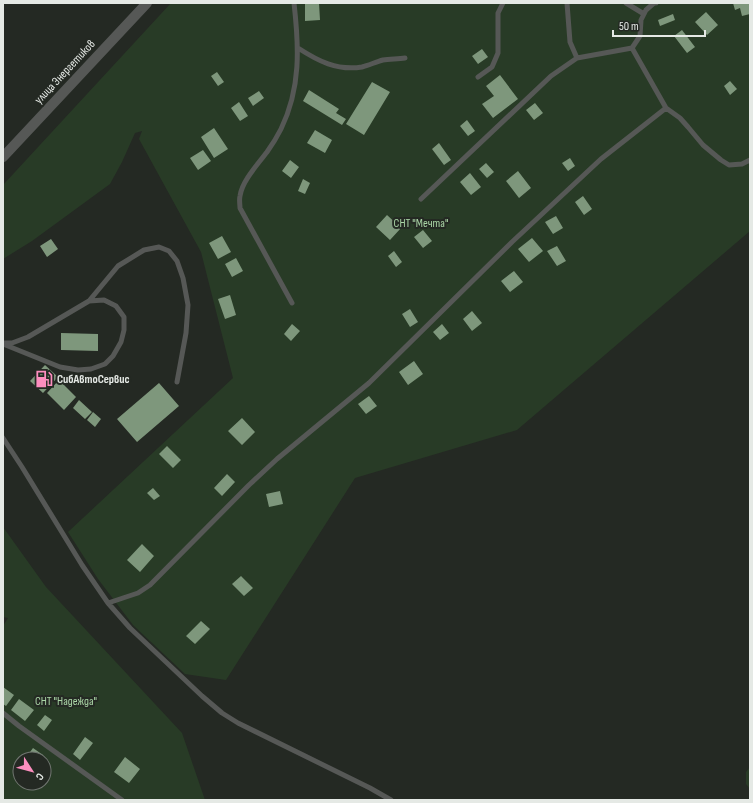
<svg xmlns="http://www.w3.org/2000/svg" width="753" height="803" viewBox="0 0 753 803" font-family="'Sofia Sans Condensed',sans-serif">
<style>
.green{fill:#283b26;fill-rule:evenodd}
.building{fill:#7e977c}
.lines{fill:none;stroke-linecap:round;stroke-linejoin:round}
.lane{stroke:#565856;stroke-width:5}
.street{stroke:#565856;stroke-width:10}
.labels{text-anchor:middle;dominant-baseline:central;stroke-width:4;stroke-linejoin:round;paint-order:stroke}
.street-label{font-size:12px;fill:#e5e9e5;stroke:#242923}
.park-label{font-size:12px;fill:#abd6a7;stroke:#242923}
.poi-label{font-size:12px;font-weight:bold;fill:#e5e9e5;stroke:#242923;text-anchor:start}
</style>
<rect width="100%" height="100%" fill="#242923"/>
<!-- green -->
<path class="green" d="M171,3h579v228l-233,199 -162,48 -129,202 -41,-6 -52,-49 -35,-46 -30,-47 165,-154 -32,-126 -62,-113 3,-8 -7,2 -13,29 -12,22 -78,57 -29,18v-74z
M3,527l43,60 136,146 23,67h-202v-174l5,-8 -5,-1zM20,759h24v24h-24z
M750,767v22l-4,-5v-12z"/>
<!-- building -->
<path class="building" d="M305,3h14l1,17 -15,1z
M733,3h17v11l-8,2 -2,-8 -5,2z
M706,12l12,13 -11,10 -12,-13z
M673,14l2,6 -15,6 -2,-6z
M682,30l13,17 -8,6 -13,-17z
M482,49l6,8 -10,7 -6,-8z
M217,72l7,10 -6,4 -7,-10z
M500,75l18,24 -25,19 -11,-14 12,-8 -8,-10z
M730,81l7,8 -7,6 -6,-9z
M372,82l18,10 -26,43 -18,-11z
M309,90l30,19 -3,4 10,6 -4,6 -39,-24z
M259,91l5,7 -11,8 -5,-8z
M239,102l9,14 -8,5 -9,-13z
M535,103l8,10 -9,7 -8,-10z
M467,120l8,11 -7,5 -8,-10z
M214,128l14,21 -14,9 -13,-21z
M315,130l17,10 -7,13 -18,-10z
M439,143l12,17 -7,5 -12,-16z
M203,150l8,11 -13,9 -8,-12z
M570,158l5,8 -7,5 -6,-8z
M290,160l9,7 -8,11 -9,-7z
M486,163l8,9 -7,6 -8,-9z
M518,171l13,17 -12,10 -13,-17z
M470,173l11,14 -10,8 -11,-13z
M303,179l7,4 -5,11 -7,-3z
M583,196l9,13 -8,6 -9,-13z
M387,215l14,13 -11,12 -14,-13z
M556,216l7,12 -10,6 -8,-12z
M423,230l9,11 -9,7 -9,-11z
M222,236l9,16 -13,7 -9,-16z
M532,238l11,13 -14,11 -11,-13z
M51,239l7,10 -11,8 -7,-11z
M557,246l9,15 -9,5 -10,-15z
M394,251l8,11 -6,5 -8,-11z
M236,258l7,13 -11,6 -7,-13z
M514,271l9,11 -13,10 -9,-11z
M230,295l6,20 -11,4 -7,-20z
M410,309l8,13 -8,5 -8,-13z
M472,311l10,12 -10,8 -9,-12z
M292,324l8,7 -9,10 -7,-7z
M442,324l7,9 -9,7 -7,-8z
M61,333l37,1v17l-37,-1z
M414,361l9,13 -15,11 -9,-13z
M45,365l13,12 -15,16 -13,-12z
M59,380l17,17 -12,13 -17,-17z
M159,383l20,23 -42,36 -20,-23z
M369,396l8,10 -11,8 -8,-10z
M79,400l13,12 -7,7 -12,-11z
M93,412l8,7 -6,8 -8,-7z
M242,418l13,14 -13,13 -14,-14z
M167,446l14,14 -8,8 -14,-14z
M227,474l8,8 -13,14 -8,-8z
M153,488l7,8 -6,4 -7,-7z
M280,491l3,13 -14,3 -3,-13z
M142,544l12,12 -14,16 -13,-12z
M241,576l12,12 -9,8 -12,-12z
M201,621l9,8 -15,15 -9,-8z
M3,687l11,8 -8,11 -3,-2z
M19,699l15,11 -9,11 -14,-11z
M45,715l7,5 -8,11 -7,-6z
M85,737l8,6 -13,17 -7,-6z
M33,748l10,7 -3,4h-15z
M125,757l15,12 -11,14 -15,-11z"/>
<g class="lines">
<!-- lane -->
<path class="lane" d="M567,3l3,39 7,16
M626,3l18,11
M298,48c20,13 39,23 64,19 7,-2 14,-5 21,-7 7,-1 15,-1 22,-2
M632,48l8,-12 1,-16 5,-10 8,-7h2
M478,77l14,-10 6,-14v-40l5,-10
M666,108l14,10 8,9 15,18 18,15 8,5 13,-1 8,-4
M89,301l29,-35 26,-16 15,-3 10,4 8,10 6,17 5,27 -2,28 -9,49
M292,303l-52,-95c0,-3 -1,-8 0,-12 2,-15 18,-32 27,-44 5,-7 10,-15 14,-23 20,-41 18,-82 13,-126
M3,343h9l16,-6 61,-36 15,-1 12,6 8,11v13l-3,12 -8,14 -8,8 -14,5 -13,1 -18,-3 -57,-23
M3,438l19,29 60,98 26,38 22,25 72,68 20,17 16,10 132,65 21,12
M108,603l30,-10 12,-8 99,-100 28,-26 92,-76 143,-141 89,-83 65,-51 -34,-60 -55,10 -26,18 -130,123
M3,713l16,13 103,74"/>
<!-- street -->
<path class="street" d="M3,157l144,-154"/>
</g>
<!-- icons -->
<defs>
<g id="fuel-bare" transform="scale(1.38)"><path d="M-5.5-6h7V0h2V4h1.3V-2.5L3-4.5l.8-.8L6-3V5H2.5V1h-1V6h-7ZM-4.2-4.7v3.2H.2V-4.7Z" fill="#fd8ebf" stroke="#242923" stroke-width="2.5" paint-order="stroke"/></g>
</defs>
<g fill-rule="evenodd">
<use href="#fuel-bare" x="44" y="379"/>
</g>
<g class="labels">
<!-- street labels -->
<g class="street-label">
<text transform="translate(65 72) rotate(-47)">улица Энергетиков</text>
</g>
<!-- park labels -->
<g class="park-label">
<text x="421" y="223">СНТ "Мечта"</text>
<text x="66" y="701">СНТ "Надежда"</text>
</g>
<!-- poi labels -->
<g class="poi-label">
<text x="57" y="379">СибАвтоСервис</text>
</g>
</g>
<!-- border -->
<rect width="753" height="803" fill="none" stroke="#e5e9e5" stroke-width="8"/>
<!-- north arrow -->
<g transform="translate(32 771) rotate(126)"><circle r="19" fill="#242923" stroke="#717671"/>
<path d="M0-3L7 15L0 10L-7 15Z" fill="#fd8ebf"/>
<text y="-6" font-size="11" font-weight="bold" text-anchor="middle" fill="#e5e9e5">С</text>
</g>
<!-- scale -->
<path d="M613 30v6h92v-6" fill="none" stroke="#e5e9e5" stroke-width="2"/>
<text x="619" y="30" font-size="12" fill="#e5e9e5" stroke="#242923" stroke-width="3" paint-order="stroke">50 m</text>
</svg>
